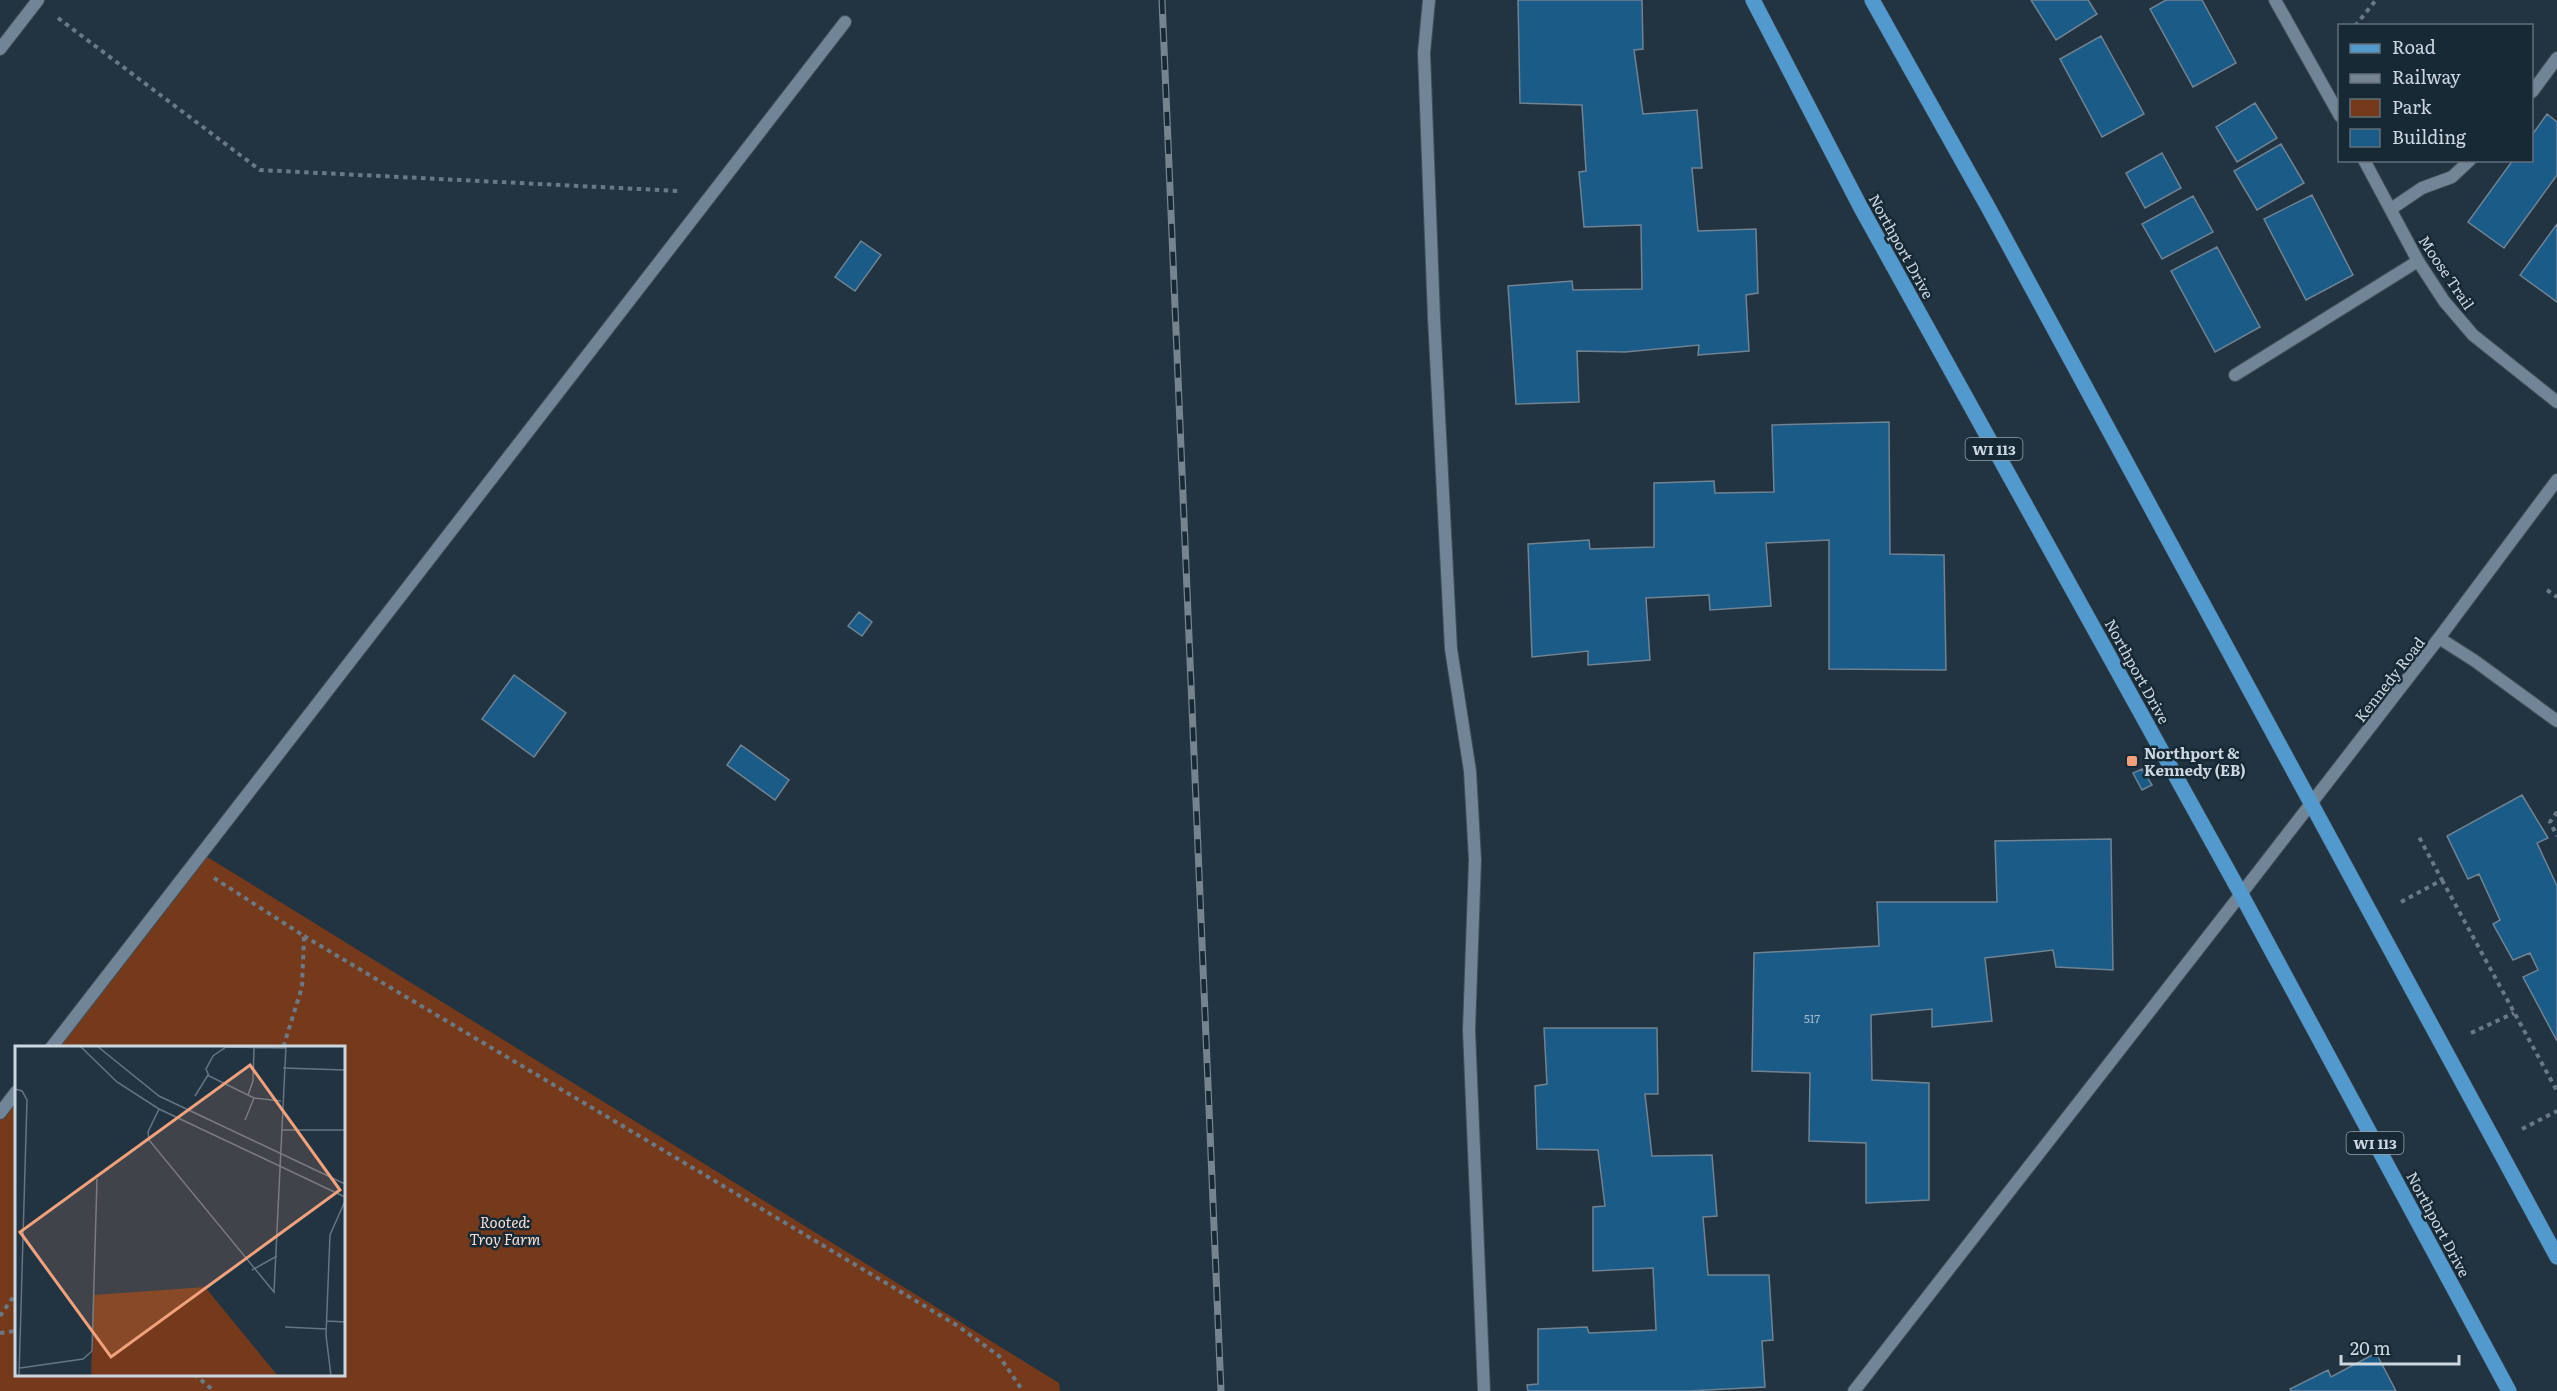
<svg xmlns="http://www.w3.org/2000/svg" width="2557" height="1391" viewBox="0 0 2557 1391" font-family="Literata,serif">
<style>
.green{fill:#753a1b}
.building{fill:#1a5b88;stroke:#708393;stroke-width:1.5}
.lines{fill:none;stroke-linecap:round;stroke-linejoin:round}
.service-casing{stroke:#40505b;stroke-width:14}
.minor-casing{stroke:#40505b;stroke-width:14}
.primary-casing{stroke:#40505b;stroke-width:16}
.path{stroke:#6b7985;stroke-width:4;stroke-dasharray:4.5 4.5;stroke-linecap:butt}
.service{stroke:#728596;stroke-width:12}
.minor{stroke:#728596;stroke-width:12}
.primary{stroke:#5299ce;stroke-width:15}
.rail-casing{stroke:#76848f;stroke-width:7}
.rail{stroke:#182936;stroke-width:4.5;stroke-dasharray:14;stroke-linecap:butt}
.poi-dot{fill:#f1a17b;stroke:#182936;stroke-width:2}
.labels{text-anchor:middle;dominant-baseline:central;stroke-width:5;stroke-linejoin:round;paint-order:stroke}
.number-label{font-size:12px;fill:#a0b8ca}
.shield{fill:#182936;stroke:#96a3ad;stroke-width:1.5}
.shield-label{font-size:14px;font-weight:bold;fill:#ccd7e0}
.street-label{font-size:15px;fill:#ccd7e0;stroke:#182936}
.poi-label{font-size:15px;font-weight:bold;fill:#ccd7e0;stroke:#182936;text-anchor:start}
.park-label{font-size:15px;font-style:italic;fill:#f6ded3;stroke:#182936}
.inset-road{fill:none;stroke:#667581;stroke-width:1.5}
.view{fill:#f1a17b;fill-opacity:0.15;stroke:#f1a17b;stroke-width:3}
.inset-edge{fill:none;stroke:#ccd7e0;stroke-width:3}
</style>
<rect width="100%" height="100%" fill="#223341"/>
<!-- green -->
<path class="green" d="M201,853l858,530 1,8h-1060v-278l16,-21v282h328v-326l-293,-1z"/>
<!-- building -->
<path class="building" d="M1518,0h124l1,49 -9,1 9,64 54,-4 5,58h-10l6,63 58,-2 2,64 -12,2 3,56 -51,4 1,-10 -74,7 -48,-1 2,51 -63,2 -8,-118 64,-5 1,9 69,-1 -1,-64 -57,2 -5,-55 7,-1 -4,-66 -62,-2z
M2031,0h57l9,14 -41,26z
M2166,0h36l34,63 -43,24 -43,-78z
M2101,36l43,78 -42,23 -42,-78z
M2255,103l22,35 -40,24 -21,-35z
M2547,114l10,8v53l-53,73 -36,-26 45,-62h19v-25z
M2281,144l23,39 -47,27 -23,-39z
M2162,153l19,35 -36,20 -19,-35z
M2312,195l41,80 -47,25 -42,-81z
M2193,196l20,36 -51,27 -20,-35z
M2557,224v78l-37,-27z
M861,241l20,14 -26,36 -20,-14z
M2217,247l43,80 -45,25 -44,-81z
M1889,422l1,132 54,1 2,115 -117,-1v-129l-63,3 5,63 -61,4 -1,-15 -63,3 4,62 -62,5v-14l-56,6 -4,-113 61,-4 1,9 64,-2v-64l60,-2 1,12 59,-1 -2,-67z
M859,612l13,10 -10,14 -14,-10z
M514,675l52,38 -32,44 -52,-38z
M741,745l48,35 -14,20 -48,-35z
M2142,769l10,16 -10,5 -9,-17z
M2522,795l26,43 -11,5 20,43v155l-34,-64 15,-7 -8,-17 -17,7 -20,-36 7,-4 -21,-46 -11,5 -21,-43z
M2111,839l2,131 -57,-3 -3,-17 -68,8 7,63 -60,6v-18l-61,6 1,65 57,3v117l-63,3v-60l-57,-2 1,-68 -58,-2 2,-118 125,-7 -2,-44h120l-2,-61z
M1544,1028h113l1,66h-13l7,62 60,-1 5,61 -14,1 5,58h61l4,65 -11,1 3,46 -77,4h-160l-1,-6 11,-1v-55l49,-2 2,6 67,-3 -3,-62 -60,3v-64l12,-1 -7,-56 -61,-1 -2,-63 12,-2z
M2376,1353l20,38h-105l-1,-2 38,-19 3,7z"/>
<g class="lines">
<!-- service casing -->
<g class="service-casing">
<path id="service" d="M1429,0l-5,53 10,265 17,331 19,122 5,89 -6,170 15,361
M0,49l38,-49
M2235,375l183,-114
M2439,638l36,23 82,60
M51,1048l794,-1026
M0,1113l16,-21
M1854,1391l387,-497"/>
</g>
<!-- minor casing -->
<g class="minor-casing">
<path id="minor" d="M2275,0l65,116
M2532,92l25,-34
M2364,160l54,101 26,40 29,34 84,67
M2391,209l31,-21 30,-11 18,-17
M2241,894l198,-256 118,-158"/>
</g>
<!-- primary casing -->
<g class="primary-casing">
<path id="primary" d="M1753,0l108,208 380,686 268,497
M1872,0l116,207 569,1050"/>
</g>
<!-- path -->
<path class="path" d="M58,18l202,152 419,21
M2355,26l21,-26
M2547,590l10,7
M2557,812l-7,10 7,14
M214,878l90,58 -2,51 -19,61
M2442,880l115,211
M2401,902l41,-22 -24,-45
M304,936l654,390 41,30 24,35
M2471,1033l43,-20
M2522,1129l35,-18
M0,1316l16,-23
M0,1333l16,-2
M194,1374l20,17"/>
<!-- service -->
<use href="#service" class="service"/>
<!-- minor -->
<use href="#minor" class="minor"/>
<!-- primary -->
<use href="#primary" class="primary"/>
<!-- rail casing -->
<g class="rail-casing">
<path id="rail" d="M1162,0l59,1391"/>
</g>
<!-- rail -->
<use href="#rail" class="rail"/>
</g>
<!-- markers -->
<rect class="poi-dot" x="2126" y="755" width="12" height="12" rx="3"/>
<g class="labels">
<!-- number labels -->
<g class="number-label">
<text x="1812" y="1018">517</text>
</g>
<!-- shield labels -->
<g class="shield">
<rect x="1965.5" y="438" width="57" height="22" rx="4.5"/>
<rect x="2346.5" y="1132" width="57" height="22" rx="4.5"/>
</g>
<g class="shield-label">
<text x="1994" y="449">WI 113</text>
<text x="2375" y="1143">WI 113</text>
</g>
<!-- street labels -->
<g class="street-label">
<text transform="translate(1902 246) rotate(61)">Northport Drive</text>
<text transform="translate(2447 272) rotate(56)">Moose Trail</text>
<text transform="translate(2138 671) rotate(61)">Northport Drive</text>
<text transform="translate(2389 679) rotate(-52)">Kennedy Road</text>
<text transform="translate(2439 1224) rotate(62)">Northport Drive</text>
</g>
<!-- poi labels -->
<g class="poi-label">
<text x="2144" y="752">Northport &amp;<tspan x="2144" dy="17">Kennedy (EB)</tspan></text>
</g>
<!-- park labels -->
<g class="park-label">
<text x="505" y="1221">Rooted:<tspan x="505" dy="17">Troy Farm</tspan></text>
</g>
</g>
<!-- overview -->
<g transform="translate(15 1046)">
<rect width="330" height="330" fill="#223341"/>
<path d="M190,241l73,89h-187l3,-81z" fill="#753a1b"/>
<path class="inset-road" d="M65,0l37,36 42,27 186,88M82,0l62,50 186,88M268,22l62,2M0,43l7,2 5,9 -8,276M233,49l5,-14 1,-34M180,50l13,-21M266,55l-27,-3 -45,-22 -3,-7 7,-13 13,-9 60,1M144,63l-11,23 1,8 125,152 12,-246M230,74l9,-22M266,84h64M237,224l25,-14M312,275l18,1M270,281l41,2M5,322l63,-9 9,-8 5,-172M316,330l-5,-41 4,-100 15,-34"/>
<path class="view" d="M235,19l90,125 -229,167 -91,-125z"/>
<rect width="330" height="330" class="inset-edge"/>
</g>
<!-- legend -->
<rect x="2338" y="24" width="195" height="138" fill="#182936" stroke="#606f7a" stroke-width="1.5"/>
<rect x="2350" y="44" width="30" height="9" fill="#5299ce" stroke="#606f7a" stroke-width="1.5"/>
<text x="2392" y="54" font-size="18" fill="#ccd7e0">Road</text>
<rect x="2350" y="74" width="30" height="9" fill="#76848f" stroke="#606f7a" stroke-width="1.5"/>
<text x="2392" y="84" font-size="18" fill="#ccd7e0">Railway</text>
<rect x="2350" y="99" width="30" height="18" fill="#753a1b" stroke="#606f7a" stroke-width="1.5"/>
<text x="2392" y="114" font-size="18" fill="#ccd7e0">Park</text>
<rect x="2350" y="129" width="30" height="18" fill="#1a5b88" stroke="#606f7a" stroke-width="1.5"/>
<text x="2392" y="144" font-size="18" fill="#ccd7e0">Building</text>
<!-- scale -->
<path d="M2341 1355v9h118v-9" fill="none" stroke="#ccd7e0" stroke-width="3"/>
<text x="2350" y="1355" font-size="18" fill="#ccd7e0" stroke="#182936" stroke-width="4.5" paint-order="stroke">20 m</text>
</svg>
